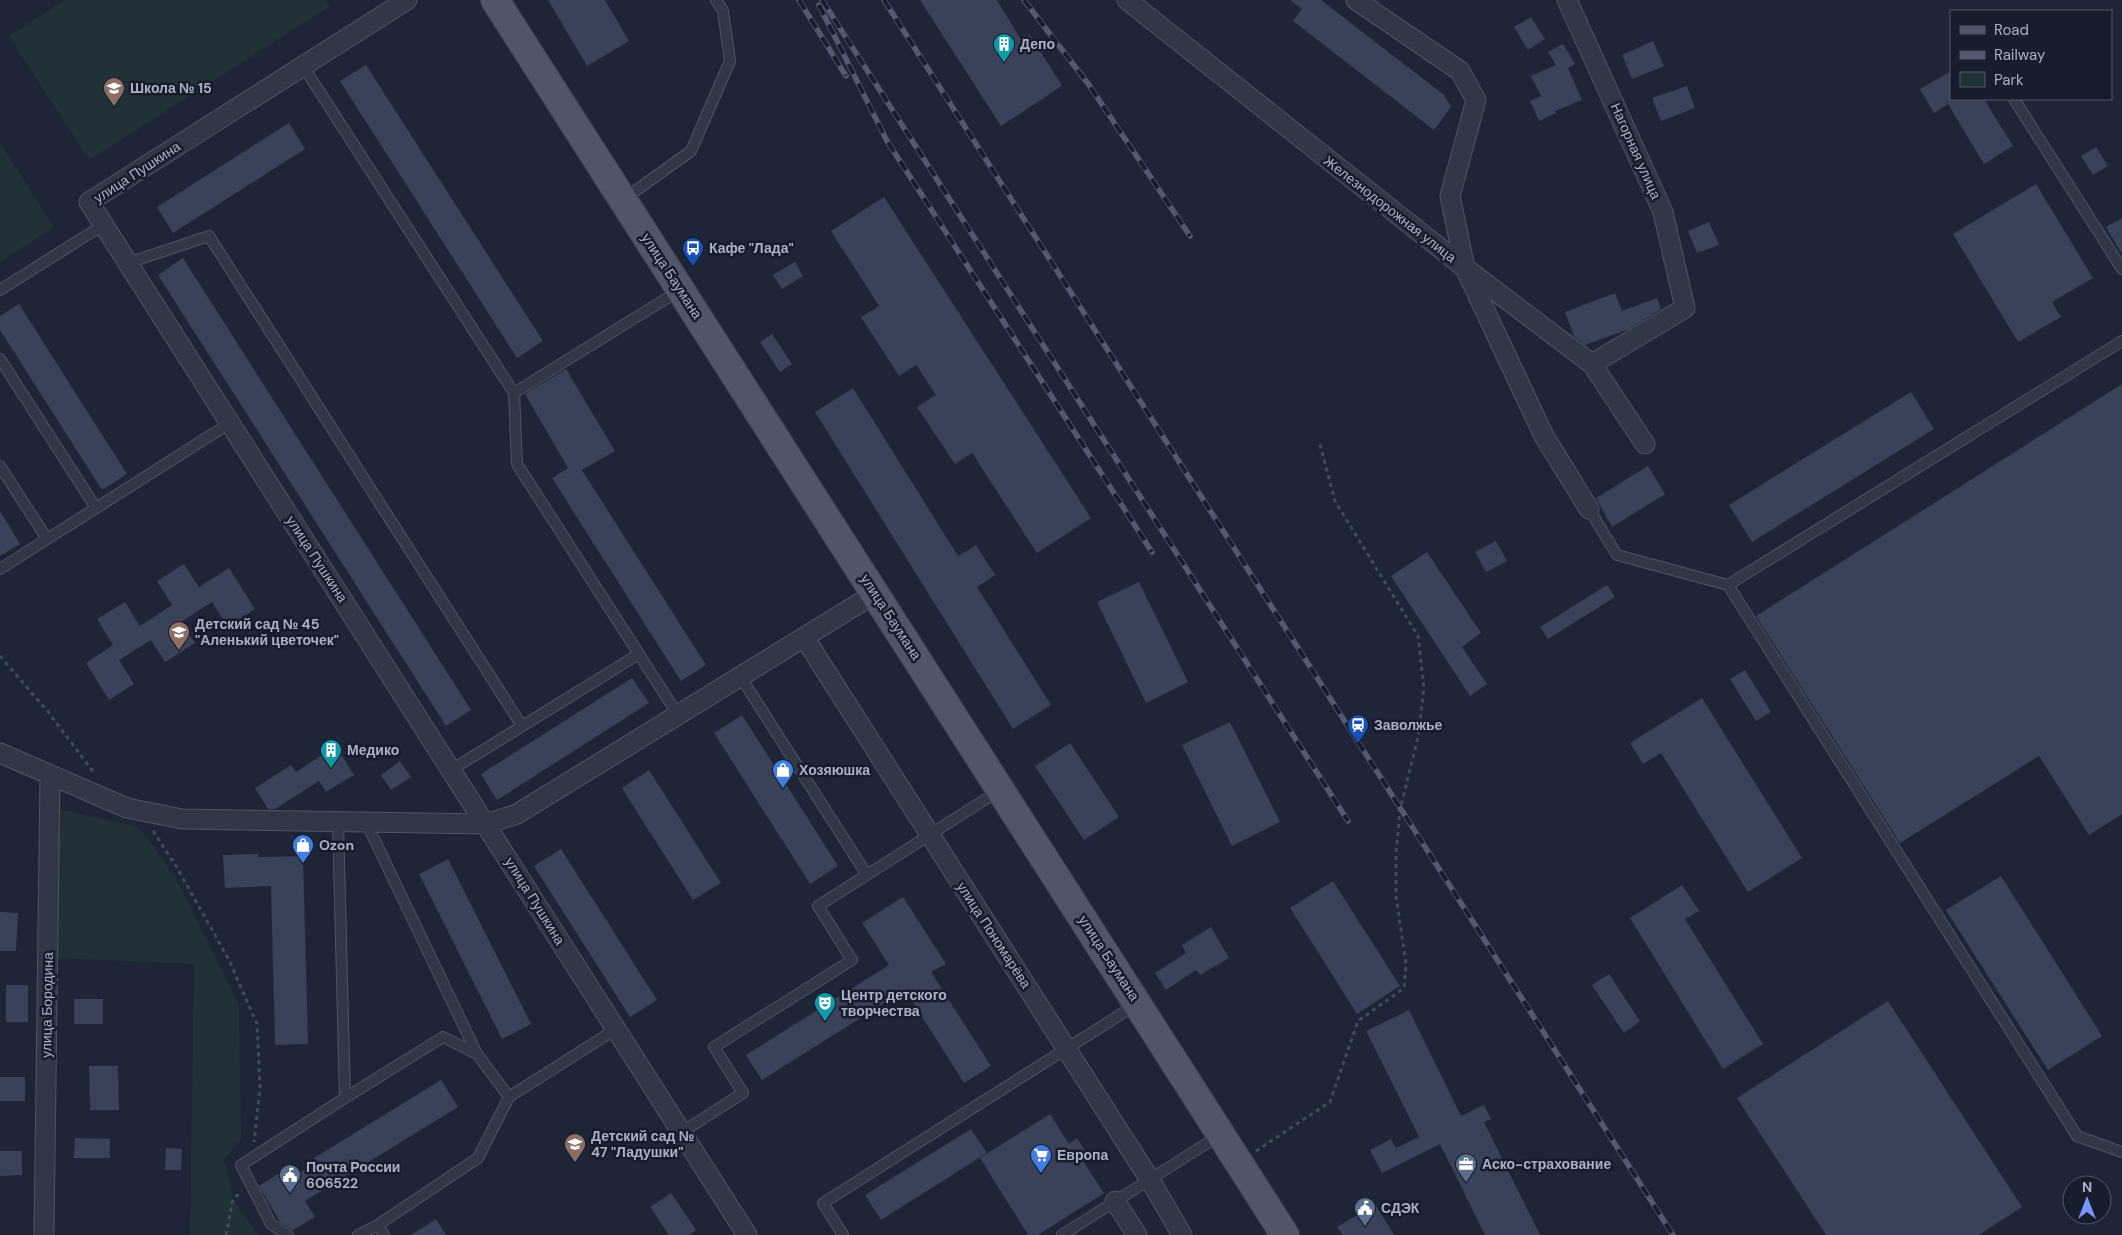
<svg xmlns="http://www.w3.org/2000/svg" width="2122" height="1235" viewBox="0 0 2122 1235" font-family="'DM Sans',sans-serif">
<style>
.green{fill:#203238}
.building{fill:#394258}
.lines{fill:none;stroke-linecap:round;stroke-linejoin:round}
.lane-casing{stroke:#4f5466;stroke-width:12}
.street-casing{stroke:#4f5466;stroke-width:21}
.primary-casing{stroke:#3b4051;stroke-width:30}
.path{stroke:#3d4f56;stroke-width:3;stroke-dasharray:4 4;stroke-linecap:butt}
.lane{stroke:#313747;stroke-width:10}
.street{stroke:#313747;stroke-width:19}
.primary{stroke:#4f5668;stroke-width:28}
.rail-casing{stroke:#535a6f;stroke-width:5.5}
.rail{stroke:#171d2c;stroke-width:4;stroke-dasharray:11;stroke-linecap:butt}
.labels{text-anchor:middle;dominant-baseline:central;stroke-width:5;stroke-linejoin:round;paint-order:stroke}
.poi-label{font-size:14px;font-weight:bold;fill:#abb1c5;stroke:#171d2c;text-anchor:start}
.street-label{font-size:14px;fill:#abb1c5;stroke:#171d2c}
</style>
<rect width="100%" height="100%" fill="#1e2537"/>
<!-- green -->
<path class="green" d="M65,0h261l4,6 -241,154 -80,-124z
M0,143l54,84 -54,35z
M59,809l80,18 35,48 65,130 2,135 -17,19 9,40 25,36h-68l4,-271 -137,-6z"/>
<!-- building -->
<path class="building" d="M548,0h57l24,41 -42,25z
M920,0h77l24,40 9,-5 32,51 -61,40z
M1290,0h31l123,95 7,12 -17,23 -141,-109 9,-12z
M1531,17l14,22 -17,11 -14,-23z
M1653,41l11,25 -32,13 -10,-24z
M1563,44l12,20 -7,4 14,32 -27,11 1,2 -17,8 -9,-20 11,-5 -10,-20 25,-11 -8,-13z
M366,65l177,276 -26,17 -177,-277z
M1951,71v28h33l29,47 -29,18 -36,-60 -14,9 -14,-24z
M1687,86l8,22 -34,13 -9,-23z
M289,123l16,26 -132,84 -16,-26z
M2096,147l12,19 -15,9 -12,-19z
M2036,184l57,94 -41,24 9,15 -43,25 -65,-108z
M884,197l207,321 -54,35 -65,-100 -17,11 -38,-57 19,-12 -20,-30 -17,11 -38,-59 18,-11 -48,-75z
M2122,218v36l-16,-27z
M1709,222l10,23 -22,8 -9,-22z
M183,258l288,452 -25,16 -288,-451z
M795,262l8,14 -21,13 -9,-14z
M1615,293l7,18 35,-13 4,11 -32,20 -44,16 -11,-9 -9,-24z
M19,304l108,170 -25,16 -102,-160v-14z
M772,334l20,30 -12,8 -20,-30z
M566,369l49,82 -33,19 124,195 -25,16 -129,-203 16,-10 -43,-74z
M2122,384v430l-33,21 -50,-79 -139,87 -144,-227z
M853,388l105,168 18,-11 19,30 -18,12 74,118 -38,24 -198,-317z
M1911,392l23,37 -182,113 -23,-37z
M1648,466l17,28 -53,33 -16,-29z
M0,511l20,33 -20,12z
M1496,541l11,20 -21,11 -11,-20z
M1427,552l54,81 -19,14 25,37 -17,12 -79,-120z
M184,564l15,23 30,-19 26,41 -27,18 -16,-25 -31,20 14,21 -30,19 -14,-22 -32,20 15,24 -25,16 -23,-37 27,-18 -16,-26 28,-17 15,24 32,-21 -15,-24z
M1139,582l49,100 -42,21 -49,-101z
M1607,585l8,12 -67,42 -8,-12z
M1745,670l26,42 -15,9 -26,-42z
M632,678l17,25 -152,97 -16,-26z
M1702,698l100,160 -54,34 -87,-139 -18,11 -13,-21z
M742,715l96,151 -28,18 -96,-151z
M1230,722l50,100 -48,24 -50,-101z
M1070,743l49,74 -35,23 -49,-74z
M336,746l18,29 -28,17 -7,-11 -44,28h-7l-13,-21 36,-23 5,7z
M400,761l11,16 -20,13 -10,-15z
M649,770l72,113 -28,17 -71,-112z
M561,849l96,151 -27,17 -96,-151z
M258,854v3l45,-1 5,188 -33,1 -4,-159 -46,2 -2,-33z
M448,859l83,165 -29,15 -83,-165z
M2001,876l101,160 -54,34 -102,-160z
M1333,881l67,105 -43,28 -67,-106z
M1682,885l17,26 -14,8 78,125 -40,25 -93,-151z
M903,897l43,67 -15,8 60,94 -27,17 -59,-93 -143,90 -16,-25 143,-90 -27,-42z
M0,912l18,1 -2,38h-16z
M1211,927l18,31 -29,17 -4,-5 -30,20 -11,-17 31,-20 -4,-8z
M1609,974l31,47 -16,12 -32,-48z
M6,985h22v37h-22z
M74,999h29v25h-29z
M1888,1001l134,206 -43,28h-153l-89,-137z
M1409,1010l52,106 23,-11 7,14 -7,3 56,113h-55l-45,-91 -58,29 -12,-23 21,-11 5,9 23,-11 -53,-106z
M89,1066h29l1,44h-29z
M0,1077h25v24h-25z
M441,1080l17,27 -153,94 10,16 -22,13 -13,-8 -21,-36 27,-17 5,9 25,-15 -2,-5z
M1050,1114l19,30 8,-6 12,19 -6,4 21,32 -66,42h-10l-48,-77z
M971,1129l16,24 -106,67 -16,-25z
M75,1138l35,1v19h-36z
M166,1148l16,1 -1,21h-16z
M0,1151h22v24l-22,1z
M671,1193l25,37 -7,5h-20l-19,-28z
M1375,1204l19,31h-51l-6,-8z
M436,1219l10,16h-35z"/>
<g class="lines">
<!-- lane casing -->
<g class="lane-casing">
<path id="lane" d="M303,66l211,327
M2014,99l108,170
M624,199l67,-48 39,-90 -7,-50 -7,-11
M128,263l81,-27 313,490
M0,290l103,-65
M2122,341l-394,244 349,551 45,16
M0,359l96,149
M0,466l47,73
M1589,509l28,46 111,30
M0,569l230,-146
M740,676l127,199
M678,715l-161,-251 -3,-71 166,-103
M451,770l188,-116
M366,822l111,232
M345,1098l98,-61 34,17 32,43
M682,1132l61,-39 -29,-46 138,-87 -34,-54 182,-116
M378,1225l6,10
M288,1235l-17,-11 -30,-59 104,-67 -7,-277
M358,1235l20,-10 100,-67 31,-61 107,-68
M843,1235l-20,-32 314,-199
M1062,1235l158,-100"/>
</g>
<!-- street casing -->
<g class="street-casing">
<path id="street" d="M407,0l-318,202 658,1033
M1127,0l338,268 79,168 45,73
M1356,0l104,71 16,29 -26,96 15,72 127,96 53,80
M1567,0l96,212 22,96 -93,56
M804,637l346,543 32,55
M0,753l127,55 55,11 304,5 31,-10 359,-221
M1115,1201l22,34
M44,1235l6,-460"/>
</g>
<!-- primary casing -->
<g class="primary-casing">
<path id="primary" d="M495,0l790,1235"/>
</g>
<!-- path -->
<path class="path" d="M0,656l49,57 46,61
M153,831l23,35 53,94 28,64 3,64 -6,54
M1256,1151l74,-49 28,-81 46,-33 2,-24 -10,-68v-43l4,-43 18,-73 6,-49 -6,-52 -83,-135 -16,-60
M226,1235l7,-36 9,-8"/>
<!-- lane -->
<use href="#lane" class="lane"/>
<!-- street -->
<use href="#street" class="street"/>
<!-- primary -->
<use href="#primary" class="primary"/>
<!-- rail casing -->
<g class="rail-casing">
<path id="rail" d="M799,0l47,76
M822,0l526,821
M884,0l789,1235
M1024,0l65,85 101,151
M819,5l68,136 265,411"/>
</g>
<!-- rail -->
<use href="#rail" class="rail"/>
</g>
<!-- icons -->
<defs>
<g id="building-pin" transform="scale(1.125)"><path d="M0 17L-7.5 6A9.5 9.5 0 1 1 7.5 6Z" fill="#0f9aa8" stroke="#171d2c"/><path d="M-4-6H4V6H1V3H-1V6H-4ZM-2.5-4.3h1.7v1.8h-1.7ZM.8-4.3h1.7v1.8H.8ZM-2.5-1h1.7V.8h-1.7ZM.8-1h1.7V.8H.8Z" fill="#fff"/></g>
<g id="school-pin" transform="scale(1.125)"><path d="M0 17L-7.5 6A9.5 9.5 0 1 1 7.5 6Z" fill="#8d6e63" stroke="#171d2c"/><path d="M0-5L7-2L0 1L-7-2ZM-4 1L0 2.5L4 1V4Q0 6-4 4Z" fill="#fff"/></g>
<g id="bus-pin" transform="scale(1.125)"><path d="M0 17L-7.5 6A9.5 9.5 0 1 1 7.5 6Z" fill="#1a4fb4" stroke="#171d2c"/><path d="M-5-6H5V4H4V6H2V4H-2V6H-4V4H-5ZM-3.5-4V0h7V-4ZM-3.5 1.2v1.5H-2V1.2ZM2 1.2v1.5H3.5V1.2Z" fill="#fff"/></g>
<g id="station-pin" transform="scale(1.125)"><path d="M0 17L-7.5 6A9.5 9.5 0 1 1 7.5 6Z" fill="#1a4fb4" stroke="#171d2c"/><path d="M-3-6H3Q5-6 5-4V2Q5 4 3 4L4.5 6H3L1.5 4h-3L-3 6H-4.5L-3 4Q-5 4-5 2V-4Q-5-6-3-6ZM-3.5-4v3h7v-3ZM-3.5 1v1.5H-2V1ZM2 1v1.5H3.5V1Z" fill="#fff"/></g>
<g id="shop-pin" transform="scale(1.125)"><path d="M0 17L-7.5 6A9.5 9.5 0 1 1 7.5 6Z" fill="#3f7fe0" stroke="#171d2c"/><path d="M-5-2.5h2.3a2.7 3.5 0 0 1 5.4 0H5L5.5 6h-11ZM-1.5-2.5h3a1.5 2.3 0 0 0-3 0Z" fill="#fff"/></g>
<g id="theatre-pin" transform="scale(1.125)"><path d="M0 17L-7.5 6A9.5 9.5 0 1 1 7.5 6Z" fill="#0f9aa8" stroke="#171d2c"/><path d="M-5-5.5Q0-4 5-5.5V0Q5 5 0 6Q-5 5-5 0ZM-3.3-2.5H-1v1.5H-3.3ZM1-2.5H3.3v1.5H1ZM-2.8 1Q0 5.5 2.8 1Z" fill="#fff"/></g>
<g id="supermarket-pin" transform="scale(1.125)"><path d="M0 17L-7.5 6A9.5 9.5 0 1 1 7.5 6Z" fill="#3f7fe0" stroke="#171d2c"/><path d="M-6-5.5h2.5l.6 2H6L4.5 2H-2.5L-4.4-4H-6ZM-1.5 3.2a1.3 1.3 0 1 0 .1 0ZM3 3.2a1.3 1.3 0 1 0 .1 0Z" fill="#fff"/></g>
<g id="office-pin" transform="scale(1.125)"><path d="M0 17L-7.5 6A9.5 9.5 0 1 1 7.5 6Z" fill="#5c6f8a" stroke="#171d2c"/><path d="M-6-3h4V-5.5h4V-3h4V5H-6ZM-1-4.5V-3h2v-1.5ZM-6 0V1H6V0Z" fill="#fff"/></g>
<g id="civic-pin" transform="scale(1.125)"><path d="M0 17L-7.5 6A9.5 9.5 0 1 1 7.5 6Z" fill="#5c6f8a" stroke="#171d2c"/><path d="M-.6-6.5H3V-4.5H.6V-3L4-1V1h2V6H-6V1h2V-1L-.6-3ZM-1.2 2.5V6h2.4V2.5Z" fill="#fff"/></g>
</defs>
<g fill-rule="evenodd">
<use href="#building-pin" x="1004" y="44"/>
<use href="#school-pin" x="114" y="88"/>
<use href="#bus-pin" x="693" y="248"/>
<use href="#school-pin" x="179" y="632"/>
<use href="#station-pin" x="1358" y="725"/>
<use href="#building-pin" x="331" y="750"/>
<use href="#shop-pin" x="783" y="770"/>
<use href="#shop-pin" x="303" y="845"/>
<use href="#theatre-pin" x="825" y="1003"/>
<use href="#school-pin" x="575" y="1144"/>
<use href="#supermarket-pin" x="1041" y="1155"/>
<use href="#office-pin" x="1466" y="1164"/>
<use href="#civic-pin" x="290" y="1175"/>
<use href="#civic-pin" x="1365" y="1208"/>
</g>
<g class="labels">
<!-- poi labels -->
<g class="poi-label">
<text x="1020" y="44">Депо</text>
<text x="130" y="88">Школа № 15</text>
<text x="709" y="248">Кафе "Лада"</text>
<text x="195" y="624">Детский сад № 45<tspan x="195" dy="16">"Аленький цветочек"</tspan></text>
<text x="1374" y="725">Заволжье</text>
<text x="347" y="750">Медико</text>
<text x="799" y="770">Хозяюшка</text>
<text x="319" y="845">Ozon</text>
<text x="841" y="995">Центр детского<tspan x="841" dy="16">творчества</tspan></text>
<text x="591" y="1136">Детский сад №<tspan x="591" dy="16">47 "Ладушки"</tspan></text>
<text x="1057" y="1155">Европа</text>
<text x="1482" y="1164">Аско-страхование</text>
<text x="306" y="1167">Почта России<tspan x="306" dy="16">606522</tspan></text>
<text x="1381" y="1208">СДЭК</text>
</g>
<!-- street labels -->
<g class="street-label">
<text transform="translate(1636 151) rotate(66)">Нагорная улица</text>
<text transform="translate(137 172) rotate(-33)">улица Пушкина</text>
<text transform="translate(1390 209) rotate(38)">Железнодорожная улица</text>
<text transform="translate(672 276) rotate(57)">улица Баумана</text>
<text transform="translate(317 559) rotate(57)">улица Пушкина</text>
<text transform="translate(891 617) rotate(57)">улица Баумана</text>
<text transform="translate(535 901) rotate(58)">улица Пушкина</text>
<text transform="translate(994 935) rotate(57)">улица Пономарёва</text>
<text transform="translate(1109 958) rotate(57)">улица Баумана</text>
<text transform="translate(47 1005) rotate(-89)">улица Бородина</text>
</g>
</g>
<!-- legend -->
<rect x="1950" y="10" width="162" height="90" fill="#171d2c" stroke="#525869"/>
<rect x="1960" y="26" width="25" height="8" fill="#4f5668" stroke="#525869"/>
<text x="1994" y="35" font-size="15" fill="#abb1c5">Road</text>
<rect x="1960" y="51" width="25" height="8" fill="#535a6f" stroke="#525869"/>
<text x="1994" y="60" font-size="15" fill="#abb1c5">Railway</text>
<rect x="1960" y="72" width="25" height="15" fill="#203238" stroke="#525869"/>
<text x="1994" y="85" font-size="15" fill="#abb1c5">Park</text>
<!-- north arrow -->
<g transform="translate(2087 1200)"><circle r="24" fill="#171d2c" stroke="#525869"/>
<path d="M0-4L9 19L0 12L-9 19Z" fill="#7797fe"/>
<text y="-8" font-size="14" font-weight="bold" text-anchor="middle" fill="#abb1c5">N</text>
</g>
</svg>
